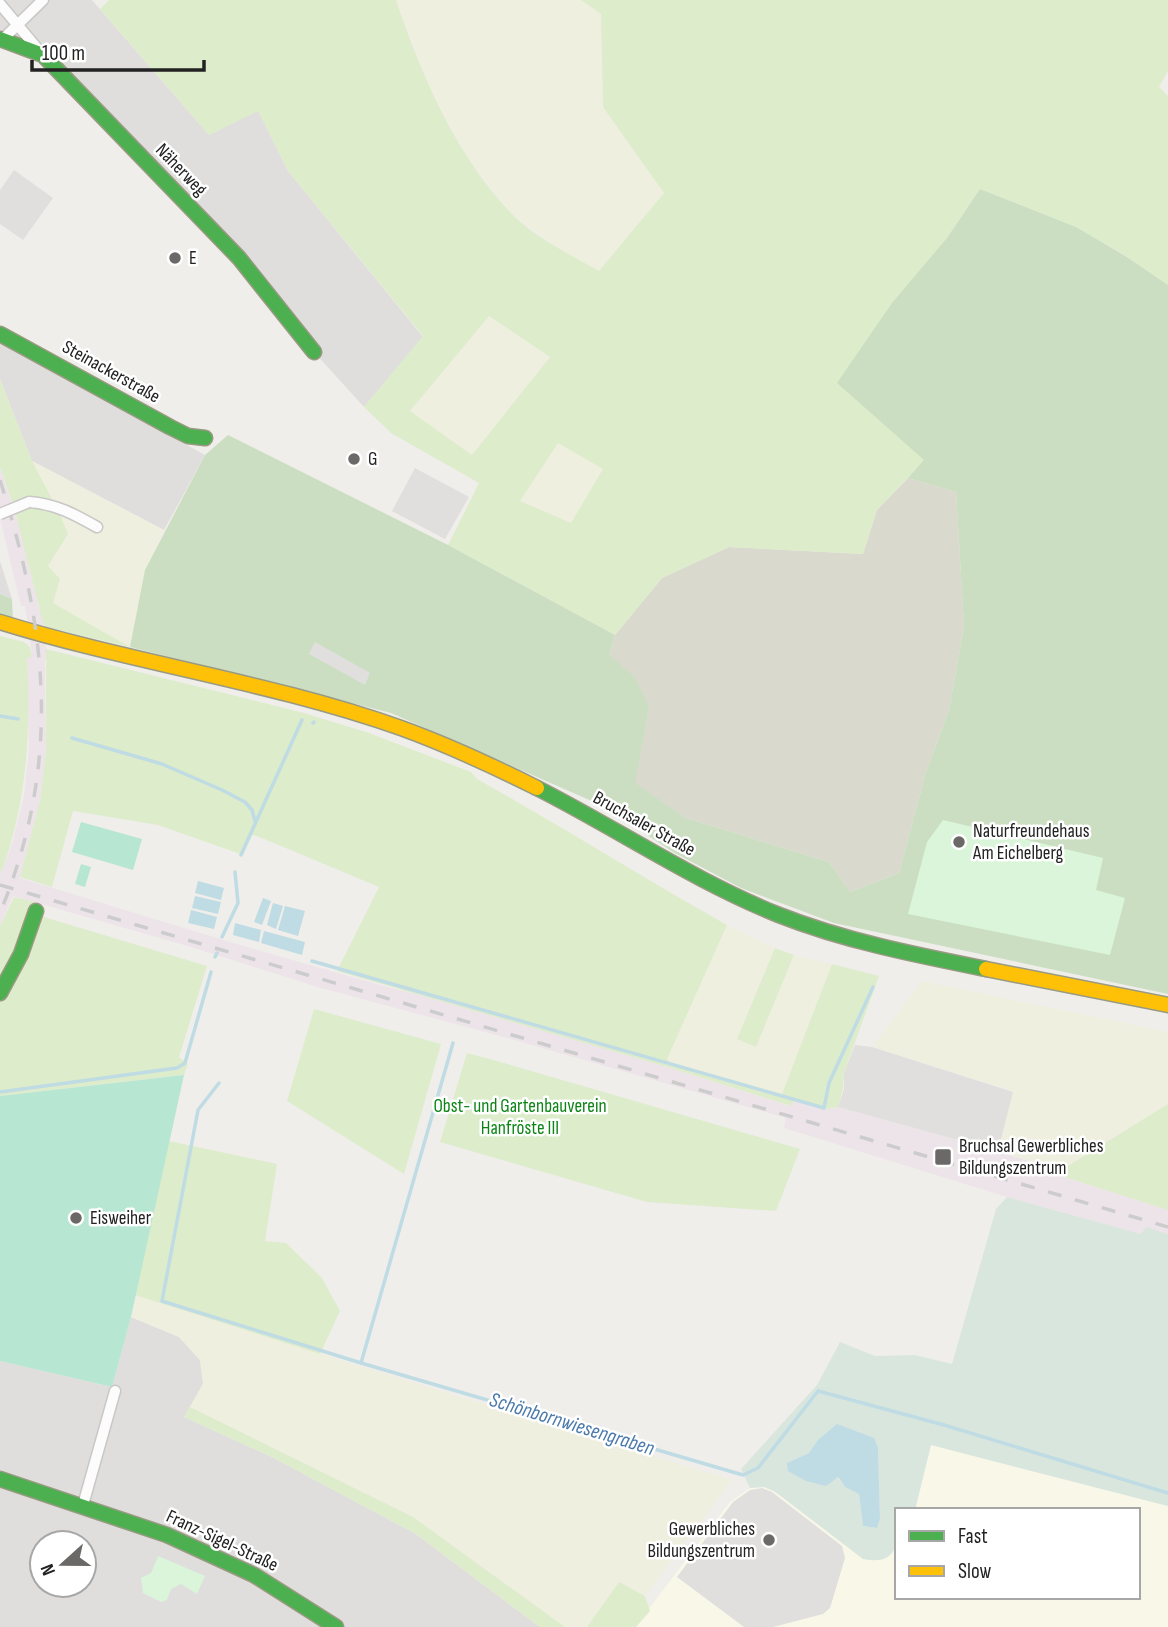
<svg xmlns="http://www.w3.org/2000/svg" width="1168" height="1627" viewBox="0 0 1168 1627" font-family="'Sofia Sans Condensed',sans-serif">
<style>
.residential{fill:#dfdedc;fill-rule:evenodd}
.industrial{fill:#ede4e9}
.education{fill:#f8f7e8}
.construction{fill:#d9d9cd}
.farmland{fill:#efefdf}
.grass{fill:#ddeccb;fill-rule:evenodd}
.forest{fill:#cbdec1}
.wetland{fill:#d9e6de;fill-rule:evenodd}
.park{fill:#daf5da}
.pitch{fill:#b7e6d2}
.parking{fill:#e0dfde}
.water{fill:#bfdbe3}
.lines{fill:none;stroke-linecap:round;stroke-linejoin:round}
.stream{stroke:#bfdbe3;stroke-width:3.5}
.street-casing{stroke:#c9c8c7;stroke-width:13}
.fast-casing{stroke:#999a82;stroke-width:17}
.slow-casing{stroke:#999a82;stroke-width:17}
.street{stroke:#fdfcfc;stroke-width:10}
.fast{stroke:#4caf50;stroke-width:14}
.slow{stroke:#ffc107;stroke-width:14}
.rail{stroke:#ccc;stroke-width:3.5;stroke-dasharray:14 14;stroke-linecap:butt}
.street-bridge-casing{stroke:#c9c8c7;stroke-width:13;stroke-linecap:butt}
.street-bridge{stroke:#fdfcfc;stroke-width:10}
.poi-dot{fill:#6a6968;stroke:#fff;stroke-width:2.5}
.labels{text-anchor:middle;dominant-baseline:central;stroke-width:5;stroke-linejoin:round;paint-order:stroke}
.street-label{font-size:19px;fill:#222;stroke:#fff}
.poi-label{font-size:19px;fill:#222;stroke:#fff;text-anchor:start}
.park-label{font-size:19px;fill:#0c8416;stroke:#fff}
.water-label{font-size:21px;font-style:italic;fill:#4a7aab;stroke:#fff}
</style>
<rect width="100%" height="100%" fill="#f0eeeb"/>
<!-- residential -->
<path class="residential" d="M0,0h92l117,135 49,-25 30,61 135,166 -59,70 -50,-55 -75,-94 -196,-203 -43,-16z
M0,341l205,114 -41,75 -132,-69 -32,-82z
M0,561l12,38 -12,-5z
M131,1317l48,20 21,23 3,24 -19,33 88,40 144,77 124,93h-540v-266l112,26zM42,1543h42v42h-42z"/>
<!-- industrial -->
<path class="industrial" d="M0,467l23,70 16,72h3l5,50 -2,1 1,91 -6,49 -20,78 210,64 150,43 135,34 275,87 3,-6 35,9 10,-2 160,44 30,10 27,13 113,36v24l-21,-6 -6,6 -134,-37 -223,-69 2,-10 -286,-82 -179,-48 -137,-43 -171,-49 -13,30v-55h2l10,-27 12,-48 5,-47 -2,-92h5l-7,-51h-4l-21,-87z"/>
<!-- education -->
<path class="education" d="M931,1445l237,61v121h-533l95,-125 20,-14 14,-1 128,66 5,-6v50h241v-87h-223z"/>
<!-- construction -->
<path class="construction" d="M908,478l48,14 8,134 -15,84 -23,62 -27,101 -49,19 -21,-30 -143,-44 -52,-35 15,-75 -40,-53 6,-20 47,-57 67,-31 134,7 14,-44z"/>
<!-- farmland -->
<path class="farmland" d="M396,0h185l20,14 1,92 62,87 -65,78 -41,-23 -47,-34 -41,-53 -36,-62z
M489,316l61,42 -78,98 -62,-45z
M558,443l46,26 -33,54 -52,-22z
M32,461l132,69 -19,40 -15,77 -77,-44 -5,-36 20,-33z
M727,925l48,23 -38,90 19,9 38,-92 38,9 -50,130 -113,-31 -2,-4z
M922,981l246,51v72l-113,70 -27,-13 -30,-10 15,-60 -141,-44z
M135,1295l231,73 366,112 -87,116 -26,-14 -32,45h-22l-152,-110 -223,-110 13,-23 -3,-24 -21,-23 -48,-20z"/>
<!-- grass -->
<path class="grass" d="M109,0h287c26,76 58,152 114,212 21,23 62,44 89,59l65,-78 -61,-86 -2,-93 -20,-14h587v71l-9,16 9,9v189l-42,-29 -50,-29 -96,-38 -33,49 -22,222 -48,50 -14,44 -134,-7 -67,31 -47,57 -167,-90 31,-62 -88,-50 -27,-26 59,-71 -135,-165 -30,-60 -49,24 -109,-126zM489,316l61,41 -78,98 -62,-44zM558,443l45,26 -32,54 -51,-22z
M0,379l32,82 21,40 -23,-3 -17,7 -13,-38z
M30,506l28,4 10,24 -20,32 12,13 -7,24 77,44 -84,-20 -3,-4 -28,-112z
M0,636l24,6 6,5 2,10 -5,1c4,74 0,143 -25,213h-2z
M46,649l258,64 65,20 102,39 6,7c84,47 166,99 250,146l-60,134 3,4 112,31 50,-130 47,12 -35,97 -1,16 -5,18 -10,2 -34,-9 -3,6 -124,-39 -330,-96 42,-84 -122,-51 -5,-1 -9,20 -85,-30 -85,-14 -21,76 -32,-10 20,-77 6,-49z
M14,897l22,5 8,15 163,49 -28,91 9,7 -4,11 -184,21v-170z
M775,948l19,7 -38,92 -19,-8z
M314,1009l127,35 -37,130 -117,-73z
M467,1053l23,6 310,90 -24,62 -129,-9 -207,-60z
M1168,1104v106l-113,-36z
M169,1141l108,23 -12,77 21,2 36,35 18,33 -20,43 -185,-59z
M190,1407l223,110 152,110h-25l-124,-93 -144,-77 -88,-40z
M619,1582l26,14 5,15 -14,16h-49z"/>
<!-- forest -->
<path class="forest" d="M980,189l96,38 51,30 41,28v709l-334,-71 -93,-35 -68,-36 -70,-46 -212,-93 -261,-66 15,-77 60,-115 23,-20 220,110 167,90 -6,20 26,22 14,31 -14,75 51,35 143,44 21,30 49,-19 27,-101 23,-62 15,-84 -8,-134 -48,-14 16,-18 -87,-77 55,-80 55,-65z
M0,594l12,5 1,22 -13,-4z"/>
<!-- wetland -->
<path class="wetland" d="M1007,1197l134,37 5,-7 22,7v272l-237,-61 -16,65h-18c0,27 5,57 -34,49l-89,-68 -10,-4 -14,1 -9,-19 76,-84 23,-43 35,14 40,-1 37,9 44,-155zM878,1448l2,71 -3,9 -14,-2 -4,-32 -14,-7 -8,-10 -50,-14 22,-10z"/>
<!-- park -->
<path class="park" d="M943,820l160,38 -7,32 29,8 -15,57 -202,-41 19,-72z
M158,1556l47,20 -8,18 -16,-10 -10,5 -4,11 -6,2 -18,-9 -2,-15 10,-5z"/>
<!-- pitch -->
<path class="pitch" d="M81,822l61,17 -9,31 -61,-18z
M81,864l10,3 -6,20 -10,-3z
M184,1075l-53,242 -19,70 -112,-26v-265z"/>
<!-- parking -->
<path class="parking" d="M14,170l39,28 -30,42 -23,-16v-34z
M415,468l54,29 -24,42 -53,-28z
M315,642l55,31 -5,12 -56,-31z
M855,1045l17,2 141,45 -15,59 -160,-44 6,-18v-16z
M762,1488l10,4 70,54 3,12 -15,50 -7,6 -50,13h-29l-67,-50 56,-75 17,-12z"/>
<!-- water -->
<path class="water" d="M198,881l26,7 -3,12 -26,-7z
M195,896l26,6 -3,12 -26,-6z
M263,898l8,3 -9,24 -8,-3z
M273,903l10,3 -7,23 -9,-4z
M285,906l20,5 -7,25 -20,-6z
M191,910l26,7 -3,12 -26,-6z
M235,923l26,7 -2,12 -26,-7z
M264,931l41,11 -3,13 -41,-12z
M837,1424l37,14 4,10 2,71 -3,9 -14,-2 -4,-32 -14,-7 -7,-10 -12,9 -20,-5 -18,-10 -1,-8 22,-10 9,-13z"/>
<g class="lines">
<!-- stream -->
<path class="stream" d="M0,716l18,3
M313,723l1,-1
M72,738l90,26 60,26 23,12 7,8 3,11
M241,855l61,-135
M222,937l16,-34 -3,-31
M215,957l2,-4
M312,961l512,147 5,-25 44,-96
M219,1083l-21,27 -36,191 199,62 382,112 15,-7 60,-77 126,34 224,68
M0,1092l177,-24 8,-5 26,-91
M361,1363l92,-320"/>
<!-- street casing -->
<g class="street-casing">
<path id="street" d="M0,4l41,49
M2,40l41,-40
M29,502c27,2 45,12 68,25
M83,1505l32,-114"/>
</g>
<!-- fast casing -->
<g class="fast-casing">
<path id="fast" d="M0,39l43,16 196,203 75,94
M0,334l170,93 18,9 17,2
M537,788c81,41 157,93 242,127 66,26 137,40 207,54
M0,993l21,-39 15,-43
M0,1479l167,56 87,40 82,52"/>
</g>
<!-- slow casing -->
<g class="slow-casing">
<path id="slow" d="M0,622c132,41 271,60 401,106 47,17 92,38 136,60
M986,969l182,36"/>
</g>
<!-- street -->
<use href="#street" class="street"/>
<!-- fast -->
<use href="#fast" class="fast"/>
<!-- slow -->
<use href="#slow" class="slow"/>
<!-- rail -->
<path class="rail" d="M0,480c48,152 62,282 0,433
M0,885l1168,342"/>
<!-- street-bridge casing -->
<g class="street-bridge-casing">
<path id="street-bridge" d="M0,514l29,-12"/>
</g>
<!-- street-bridge -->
<use href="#street-bridge" class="street-bridge"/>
</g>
<!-- markers -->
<g class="poi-dot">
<circle cx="175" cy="258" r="7"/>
<circle cx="354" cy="459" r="7"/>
<circle cx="959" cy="842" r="7"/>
<rect x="934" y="1148" width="18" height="18" rx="3.5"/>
<circle cx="76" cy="1218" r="7"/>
<circle cx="769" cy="1540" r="7"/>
</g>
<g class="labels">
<!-- street labels -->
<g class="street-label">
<text transform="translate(181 170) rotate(46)">Näherweg</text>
<text transform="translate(111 372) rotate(29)">Steinackerstraße</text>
<text transform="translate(644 824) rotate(29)">Bruchsaler Straße</text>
<text transform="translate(222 1541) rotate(25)">Franz-Sigel-Straße</text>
</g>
<!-- poi labels -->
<g class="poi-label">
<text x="189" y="258">E</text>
<text x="368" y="459">G</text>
<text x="973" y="831">Naturfreundehaus<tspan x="973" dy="22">Am Eichelberg</tspan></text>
<text x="959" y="1146">Bruchsal Gewerbliches<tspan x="959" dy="22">Bildungszentrum</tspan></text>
<text x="90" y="1218">Eisweiher</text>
<text x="755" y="1529" text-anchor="end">Gewerbliches<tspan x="755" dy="22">Bildungszentrum</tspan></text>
</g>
<!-- park labels -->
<g class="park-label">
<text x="520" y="1106">Obst- und Gartenbauverein<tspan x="520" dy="22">Hanfröste III</tspan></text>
</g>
<!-- water labels -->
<g class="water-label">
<text transform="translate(572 1424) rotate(17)">Schönbornwiesengraben</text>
</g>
</g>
<!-- legend -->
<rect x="895" y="1508" width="245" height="91" fill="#ffffff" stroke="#a7a7a7" stroke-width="2"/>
<rect x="909" y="1531" width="35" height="10" fill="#4caf50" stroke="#a7a7a7" stroke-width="2"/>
<text x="958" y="1543" font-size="21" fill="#222222">Fast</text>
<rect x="909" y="1566" width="35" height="10" fill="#ffc107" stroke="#a7a7a7" stroke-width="2"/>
<text x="958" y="1578" font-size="21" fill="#222222">Slow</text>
<!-- north arrow -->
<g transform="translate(63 1564) rotate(249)"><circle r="33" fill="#ffffff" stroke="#a7a7a7" stroke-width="2"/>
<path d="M0-5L12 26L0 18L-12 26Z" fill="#6a6968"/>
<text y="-10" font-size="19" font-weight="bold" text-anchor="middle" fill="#222222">N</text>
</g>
<!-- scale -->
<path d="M32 60v10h172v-10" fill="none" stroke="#222222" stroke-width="3.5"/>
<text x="42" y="60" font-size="21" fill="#222222" stroke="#ffffff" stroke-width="5" paint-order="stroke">100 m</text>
</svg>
